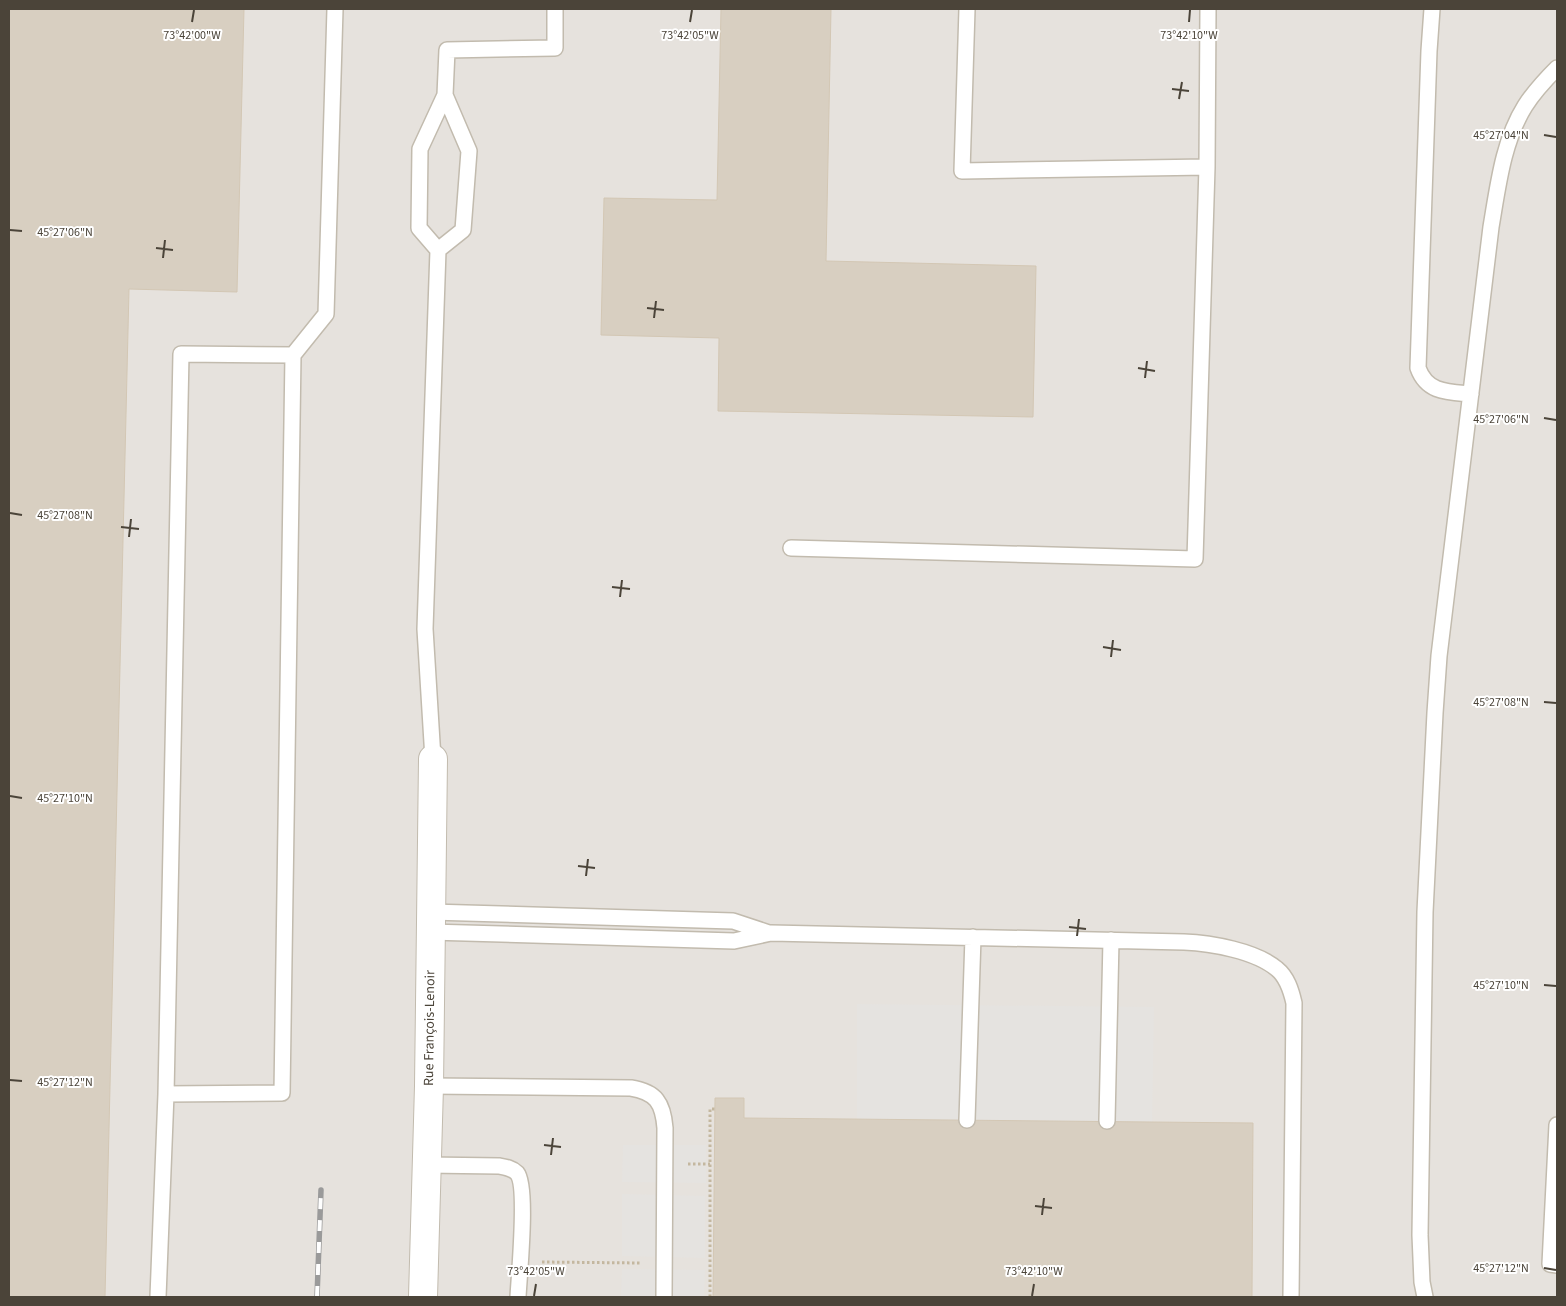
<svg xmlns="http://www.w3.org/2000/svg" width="1566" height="1306" viewBox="0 0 1566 1306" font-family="'Source Sans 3',sans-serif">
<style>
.industrial{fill:#e6e2dd}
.parking{fill:#e5e3e0}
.building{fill:#d8cfc1;stroke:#d3c7b4}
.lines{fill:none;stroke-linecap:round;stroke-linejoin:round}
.service-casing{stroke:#c2bbae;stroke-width:18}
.minor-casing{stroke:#c2bbae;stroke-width:30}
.path{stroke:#c4b79f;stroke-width:3;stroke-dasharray:2.5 2.5;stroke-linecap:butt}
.service{stroke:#fff;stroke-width:15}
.minor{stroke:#fff;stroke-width:28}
.rail-casing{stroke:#9a9a9a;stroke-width:5.5}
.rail{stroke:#fff;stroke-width:4;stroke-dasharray:11;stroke-linecap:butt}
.ticks{fill:none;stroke:#4b4439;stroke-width:2}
.labels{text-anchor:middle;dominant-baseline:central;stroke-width:4;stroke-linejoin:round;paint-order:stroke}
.street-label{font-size:14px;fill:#4b4439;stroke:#fff}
.ticks-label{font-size:12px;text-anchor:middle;fill:#4b4439;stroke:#fff;stroke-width:4;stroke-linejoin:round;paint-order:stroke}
</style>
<rect width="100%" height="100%" fill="#f6f3ec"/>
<!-- industrial -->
<path class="industrial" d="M9,9h1548v1288h-1548z"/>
<!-- parking -->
<path class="parking" d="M857,1004l297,3 -2,115 -295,-3z
M623,1145h83v38l-84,-1z
M622,1194l83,2v62l-83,-2z
M622,1269l83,1 -1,27h-83z"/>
<!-- building -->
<path class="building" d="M9,9h235l-7,283 -108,-3 -24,1008h-96z
M721,9h110l-5,252 210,5 -3,151 -315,-6 1,-73 -118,-3 3,-137 113,2z
M715,1098h29v20l509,5 -1,174h-539z"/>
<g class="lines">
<!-- service casing -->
<g class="service-casing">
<path id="service" d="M967,9l-5,162 245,-4
M1432,9l-3,42 -11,317c9,25 30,24 53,26
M445,95l2,-45 108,-2v-39
M791,548l404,11 12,-392 1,-158
M433,759l-8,-130 13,-379 -19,-22 1,-79 25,-54 24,56 -6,79 -25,20
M431,912l302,9 36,12
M430,932l304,9 37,-8 413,9c27,1 72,9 93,27 10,8 14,21 17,34l-3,294
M429,1086l202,2c25,4 32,15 34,40l-1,169
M166,1094l15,-740 112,1
M967,1120l6,-183
M1107,1121l4,-181
M1557,1125l-7,139 7,1
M427,1165l72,1c6,1 13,2 18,7 11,13 2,103 1,124
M158,1297l8,-203 116,-1 11,-738 33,-41 9,-305
M1425,1297l-3,-15 -2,-47 5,-323 10,-199 4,-57 52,-429c7,-41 12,-86 34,-121 9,-14 21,-27 32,-38"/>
</g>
<!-- minor casing -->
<g class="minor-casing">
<g id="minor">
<path id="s1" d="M423,1297l6,-211 4,-327"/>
</g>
</g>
<!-- path -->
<path class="path" d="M688,1164h22
M542,1262l99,1
M710,1297v-188h5"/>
<!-- service -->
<use href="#service" class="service"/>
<!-- minor -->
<use href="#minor" class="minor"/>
<!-- rail casing -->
<g class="rail-casing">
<path id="rail" d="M317,1297l4,-107"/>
</g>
<!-- rail -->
<use href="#rail" class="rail"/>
</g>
<!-- ticks -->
<path class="ticks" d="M192,22l2,-12M690,22l2,-12M1189,22l1,-12M1172,89l17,2M1179,99l3,-17M1544,135l12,2M10,230l12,1M156,248l17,2M163,258l2,-18M647,308l17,2M654,318l2,-17M1138,368l17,3M1145,378l2,-17M1544,418l12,2M10,513l12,2M121,527l18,2M129,537l2,-18M612,587l18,2M620,597l2,-17M1103,647l18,3M1111,657l2,-17M1544,702l12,1M10,796l12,2M578,866l17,2M586,876l2,-17M1069,927l17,2M1077,936l2,-17M1544,985l12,1M10,1080l12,1M544,1145l17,2M551,1155l2,-17M1035,1206l17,2M1042,1215l2,-17M1544,1268l12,2M534,1296l2,-12M1032,1296l2,-12"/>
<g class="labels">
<!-- street labels -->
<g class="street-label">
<text stroke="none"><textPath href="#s1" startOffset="269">Rue François-Lenoir</textPath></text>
</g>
</g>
<g class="ticks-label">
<text x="192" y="39">73°42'00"W</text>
<text x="690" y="39">73°42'05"W</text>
<text x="1189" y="39">73°42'10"W</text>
<text x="1501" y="139">45°27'04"N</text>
<text x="65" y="236">45°27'06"N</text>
<text x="1501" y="423">45°27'06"N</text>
<text x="65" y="519">45°27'08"N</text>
<text x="1501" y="706">45°27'08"N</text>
<text x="65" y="802">45°27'10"N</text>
<text x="1501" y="989">45°27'10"N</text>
<text x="65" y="1086">45°27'12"N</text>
<text x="1501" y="1272">45°27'12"N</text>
<text x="536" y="1275">73°42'05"W</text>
<text x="1034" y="1275">73°42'10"W</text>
</g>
<!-- border -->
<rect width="1566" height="1306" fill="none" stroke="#4b4439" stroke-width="20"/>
</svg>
